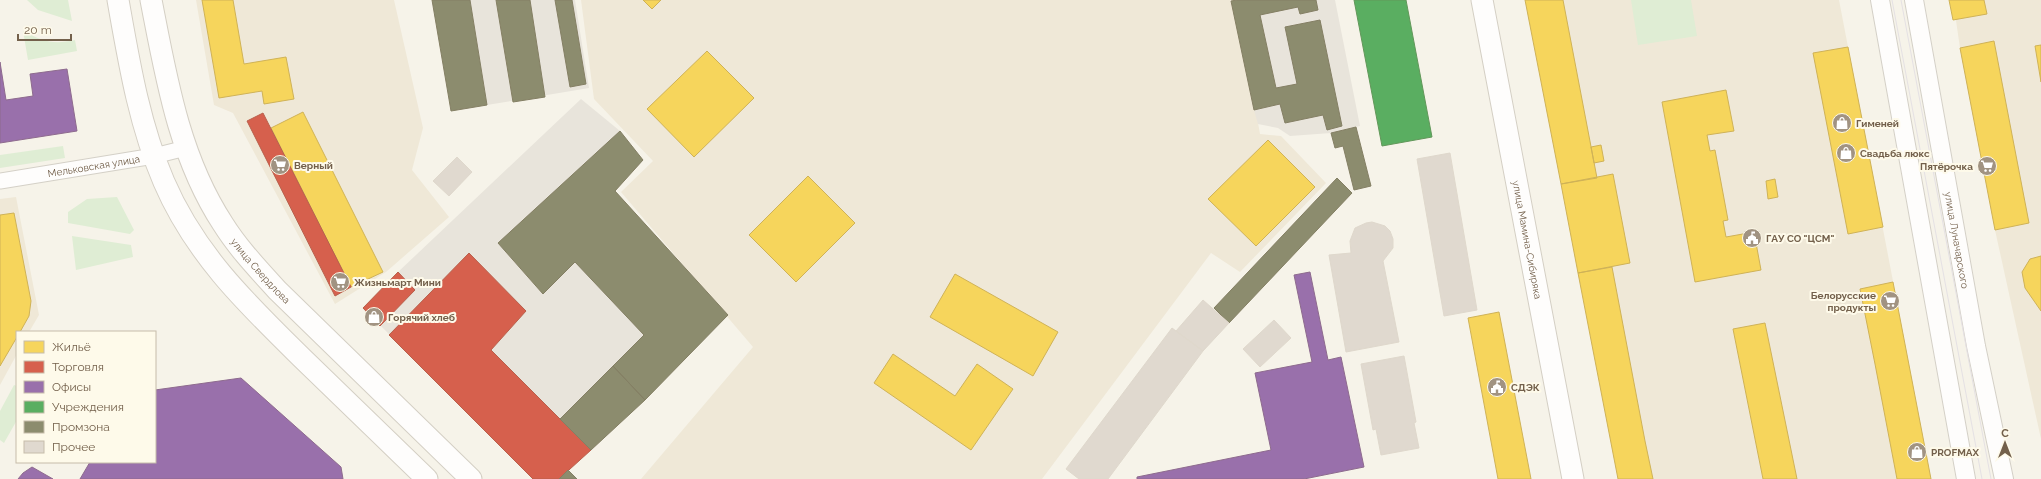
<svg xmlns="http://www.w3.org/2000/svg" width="2041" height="479" viewBox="0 0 2041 479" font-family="Raleway,sans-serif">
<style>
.residential{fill:#efe8d7}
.industrial{fill:#e8e4db}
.green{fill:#dfedd4}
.homes{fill:#f6d55c;stroke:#cfb257}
.shops{fill:#d6604d;stroke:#b8604c}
.offices{fill:#9970ab;stroke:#8e6b8e}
.public{fill:#5aae61;stroke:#62975a}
.industry{fill:#8c8c6e;stroke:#847f64}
.building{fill:#e0d9cf;stroke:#dfd8cc}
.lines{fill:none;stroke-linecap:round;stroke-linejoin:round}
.minor-casing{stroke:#d4d0c7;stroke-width:17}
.tertiary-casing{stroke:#d4d0c7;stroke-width:20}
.secondary-casing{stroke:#d4cfc4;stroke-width:23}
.minor{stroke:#fefdfc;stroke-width:15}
.tertiary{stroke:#fefdfc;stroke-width:18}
.secondary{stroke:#fefdfc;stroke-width:21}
.tram{stroke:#e5e1e4;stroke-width:1}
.labels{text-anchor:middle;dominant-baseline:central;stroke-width:4;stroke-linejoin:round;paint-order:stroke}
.poi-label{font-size:10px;font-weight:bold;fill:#73604b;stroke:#fefaea;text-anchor:start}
.street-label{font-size:10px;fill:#73604b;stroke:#fefaea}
</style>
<rect width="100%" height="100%" fill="#f6f3e9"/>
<!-- residential -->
<path class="residential" d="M196,0h198l29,128 -11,42 37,47 -63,55 -51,32 -102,-191 -19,-8z
M581,0h655l24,134 21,2 45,47 -86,89 -29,-19 -169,226h-401l112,-132 -132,-155 32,-31 -59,-62z
M1526,0h313l92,479h-313z
M1953,0h88v439l-46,-209 -35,-182z
M16,197l23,118 -10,17h-12v22l-17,31v-186z"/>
<!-- industrial -->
<path class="industrial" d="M470,0h105l14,88 -102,17z
M1237,0h98l25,126 -29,7 -41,3 -12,-8 -20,-4 -4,-14z
M581,99l39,32 23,29 -28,31 113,124 -169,164h-26l-170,-171 35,-36z"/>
<!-- green -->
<path class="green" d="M27,0h41l4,21 -34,-11z
M1631,0h60l6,36 -59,9z
M23,31c20,10 29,14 52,9l2,11 -49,9z
M63,146l2,12 -65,10v-13z
M117,197l17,33 -4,4 -62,-11v-11l19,-13z
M72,236l59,9 2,12 -57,13z
M14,385l3,1v34l-13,23 -4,-3v-29z"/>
<!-- homes -->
<path class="homes" d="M202,0h31l11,64 42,-7 8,42 -30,5 -2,-13 -43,7z
M643,0h18l-9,9z
M1525,0h38l34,178 -36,6z
M1949,0h35l3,14 -34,6z
M1994,41l35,182 -34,7 -35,-182z
M2041,45v37l-6,-36z
M1848,47l35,180 -35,7 -35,-181z
M707,51l47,47 -60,59 -47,-48z
M1726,90l8,41 -27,4 3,16 5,-1 13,70 -5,1 3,16 28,-5 7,38 -66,12 -33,-180z
M303,112l80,160 -32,15 -80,-159z
M1268,140l47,47 -59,59 -48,-47z
M1601,145l3,16 -10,2 -3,-16z
M1613,174l17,89 -52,10 -17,-89z
M808,176l47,47 -59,59 -47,-47z
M1775,179l3,18 -10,2 -2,-18z
M14,213l17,88 -2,15 -9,16h-3v5l-17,29v-151z
M2041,256v55l-16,-23 -3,-16 8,-13z
M1612,267l33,174 8,38h-35l-40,-206z
M955,274l103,58 -25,44 -103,-59z
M1893,282l38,197h-34l-22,-115 -15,-75z
M1499,312l32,167h-33l-30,-161z
M1765,323l32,156h-34l-30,-150z
M893,354l62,42 22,-32 36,25 -42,61 -97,-67z"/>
<!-- shops -->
<path class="shops" d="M263,113l88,174 -16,9 -88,-175z
M469,253l57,58 -35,39 100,100 -32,29h-26l-144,-144z
M398,272l17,18 -35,36 -17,-18z"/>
<!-- offices -->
<path class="offices" d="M0,62l6,38 27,-4 -3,-22 37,-5 10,62 -77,12z
M1310,272l18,88 13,-3 23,110 -60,12h-167v-2l134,-27 -16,-77 57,-11 -18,-87z
M241,378l100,89 2,12h-263l10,-17h65v-72z
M32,467l21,12h-35l5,-6z"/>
<!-- public -->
<path class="public" d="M1354,0h52l26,137 -50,9z"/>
<!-- industry -->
<path class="industry" d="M432,0h38l17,105 -36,6z
M496,0h34l15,97 -32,5z
M555,0h17l14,84 -16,3z
M1237,0h79l2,10 -18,4 -2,-7 -38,8 16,73 21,-4 -12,-57 35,-7 22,106 -15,4 -4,-15 -38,8 -5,-19 -26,6 -23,-109z
M1356,127l15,59 -17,4 -11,-44 -8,2 -4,-15z
M620,131l23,29 -28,31 113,124 -83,85 -32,-34 31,-31 -69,-73 -32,32 -45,-51z
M1337,178l15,15 -123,130 -15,-15z
M613,366l32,34 -54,50 -31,-31z
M568,470l9,9h-18z"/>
<!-- building -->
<path class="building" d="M1450,153l27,157 -33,6 -27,-157z
M457,157l15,15 -23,24 -16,-15z
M1372,222l13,4 5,5 3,8v9l-10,13 16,81 -53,10 -17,-97 22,-2 -1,-12 5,-13 11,-5z
M1203,300l26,23 -26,28 -27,-20z
M1274,320l17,18 -31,29 -17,-18z
M1172,328l31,23 -95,128h-29l-13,-10z
M1404,356l12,66 -2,1 5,25 -38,7 -5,-26 -3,1 -12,-66z"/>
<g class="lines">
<!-- minor casing -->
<g class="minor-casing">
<g id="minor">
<path id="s1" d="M0,181l154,-25 32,-8"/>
</g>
</g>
<!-- tertiary casing -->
<g class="tertiary-casing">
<g id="tertiary">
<path d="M1880,0l86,479"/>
<path id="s2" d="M1914,0l62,346 28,133"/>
</g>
</g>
<!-- secondary casing -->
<g class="secondary-casing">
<g id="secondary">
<path d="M118,0c11,62 21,124 46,182 31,72 82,121 137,175 42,41 84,81 126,122"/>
<path id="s3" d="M151,0c15,77 28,157 72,224 15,24 35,45 54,66l194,189"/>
<path id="s4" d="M1482,0l91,479"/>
</g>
</g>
<!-- minor -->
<use href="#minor" class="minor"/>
<!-- tertiary -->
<use href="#tertiary" class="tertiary"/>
<!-- secondary -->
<use href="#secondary" class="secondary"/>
<!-- tram -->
<path class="tram" d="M1892,0l90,479
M1901,0l90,479"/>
</g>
<!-- icons -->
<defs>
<g id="shop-disc" transform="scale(1)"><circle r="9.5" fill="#a19382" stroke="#fefaea"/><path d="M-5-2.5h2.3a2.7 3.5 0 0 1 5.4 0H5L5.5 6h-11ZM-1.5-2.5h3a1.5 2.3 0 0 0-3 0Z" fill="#fff"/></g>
<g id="supermarket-disc" transform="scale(1)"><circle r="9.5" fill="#a19382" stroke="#fefaea"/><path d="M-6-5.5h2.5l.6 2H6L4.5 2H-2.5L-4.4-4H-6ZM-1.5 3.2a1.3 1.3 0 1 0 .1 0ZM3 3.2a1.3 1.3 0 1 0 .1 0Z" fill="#fff"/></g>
<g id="civic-disc" transform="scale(1)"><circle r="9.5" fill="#a19382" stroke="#fefaea"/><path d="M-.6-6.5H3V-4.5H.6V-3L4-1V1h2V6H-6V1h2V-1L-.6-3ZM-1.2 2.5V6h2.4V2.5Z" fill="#fff"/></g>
</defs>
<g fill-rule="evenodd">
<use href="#shop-disc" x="1842" y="123"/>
<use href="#shop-disc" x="1846" y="153"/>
<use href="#supermarket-disc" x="280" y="165"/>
<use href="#supermarket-disc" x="1987" y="166"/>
<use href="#civic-disc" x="1752" y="238"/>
<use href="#supermarket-disc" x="340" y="282"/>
<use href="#supermarket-disc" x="1890" y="301"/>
<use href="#shop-disc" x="374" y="317"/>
<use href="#civic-disc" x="1497" y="387"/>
<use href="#shop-disc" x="1917" y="452"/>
</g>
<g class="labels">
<!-- poi labels -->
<g class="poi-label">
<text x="1856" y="123">Гименей</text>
<text x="1860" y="153">Свадьба люкс</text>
<text x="294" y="165">Верный</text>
<text x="1973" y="166" text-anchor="end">Пятёрочка</text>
<text x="1766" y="238">ГАУ СО "ЦСМ"</text>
<text x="354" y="282">Жизньмарт Мини</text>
<text x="1876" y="295" text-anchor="end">Белорусские<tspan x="1876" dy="12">продукты</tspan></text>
<text x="388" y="317">Горячий хлеб</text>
<text x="1511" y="387">СДЭК</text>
<text x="1931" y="452">PROFMAX</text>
</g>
<!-- street labels -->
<g class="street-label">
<text stroke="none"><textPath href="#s1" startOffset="95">Мельковская улица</textPath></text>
<text stroke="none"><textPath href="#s4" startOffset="244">улица Мамина-Сибиряка</textPath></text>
<text stroke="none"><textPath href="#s2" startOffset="244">улица Луначарского</textPath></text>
<text stroke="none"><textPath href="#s3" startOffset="297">улица Свердлова</textPath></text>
</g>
</g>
<!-- legend -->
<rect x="16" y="331" width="140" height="132" fill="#fefaea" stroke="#c6bcaa"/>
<rect x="24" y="341" width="20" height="12" fill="#f6d55c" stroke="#c6bcaa"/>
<text x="52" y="351" font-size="12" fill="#73604b">Жильё</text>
<rect x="24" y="361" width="20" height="12" fill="#d6604d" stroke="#c6bcaa"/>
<text x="52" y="371" font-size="12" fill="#73604b">Торговля</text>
<rect x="24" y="381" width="20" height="12" fill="#9970ab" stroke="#c6bcaa"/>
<text x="52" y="391" font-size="12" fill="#73604b">Офисы</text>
<rect x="24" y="401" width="20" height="12" fill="#5aae61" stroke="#c6bcaa"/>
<text x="52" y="411" font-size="12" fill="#73604b">Учреждения</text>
<rect x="24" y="421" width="20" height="12" fill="#8c8c6e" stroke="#c6bcaa"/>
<text x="52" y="431" font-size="12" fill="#73604b">Промзона</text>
<rect x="24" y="441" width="20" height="12" fill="#e0d9cf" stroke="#c6bcaa"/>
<text x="52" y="451" font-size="12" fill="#73604b">Прочее</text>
<!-- north arrow -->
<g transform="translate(2005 443)" stroke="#fefaea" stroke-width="3" paint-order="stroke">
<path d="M0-3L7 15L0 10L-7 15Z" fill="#73604b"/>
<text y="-6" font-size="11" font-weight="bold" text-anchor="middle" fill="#73604b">С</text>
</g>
<!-- scale -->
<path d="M18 34v6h53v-6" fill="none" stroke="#73604b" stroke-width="2"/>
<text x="24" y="34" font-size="12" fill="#73604b" stroke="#fefaea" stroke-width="3" paint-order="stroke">20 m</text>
</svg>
